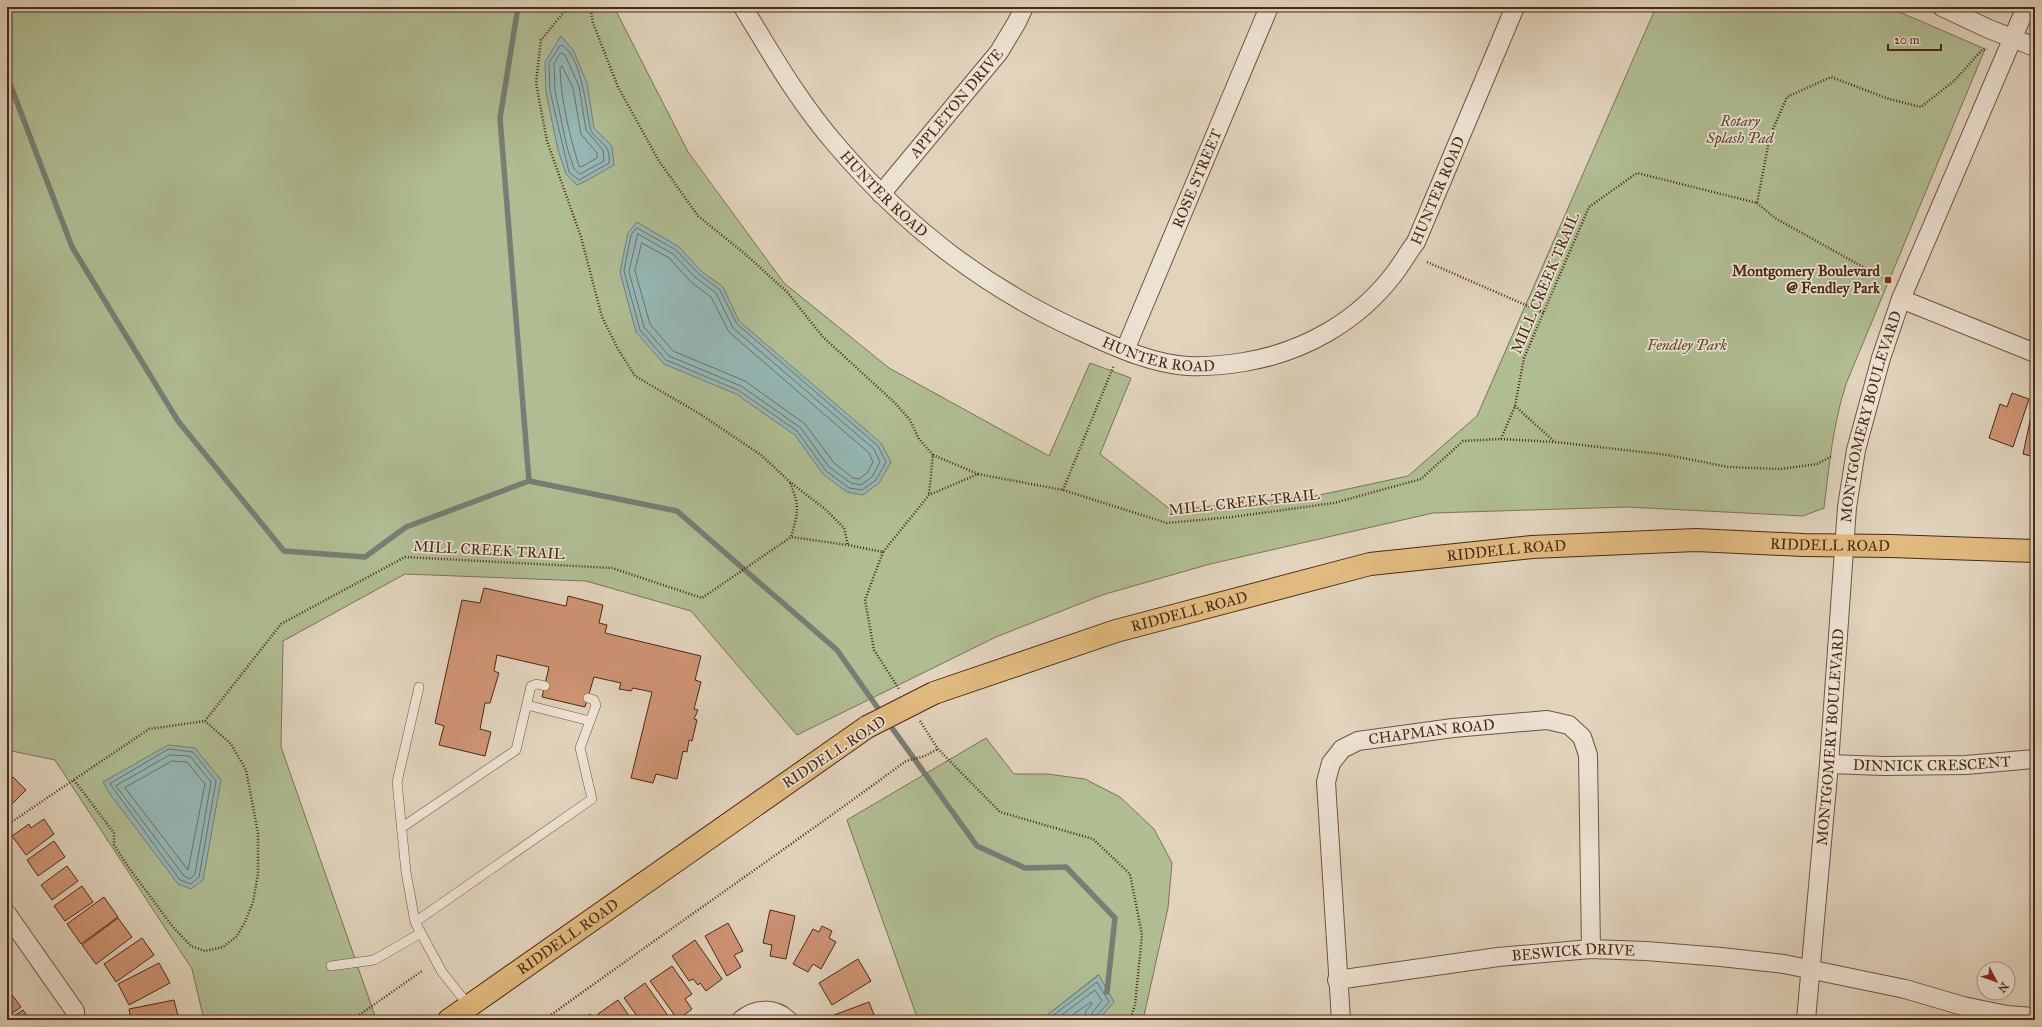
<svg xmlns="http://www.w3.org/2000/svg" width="2042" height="1027" viewBox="0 0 2042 1027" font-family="'IM FELL Great Primer',serif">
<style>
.green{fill:#b0bd93;stroke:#7d7354}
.water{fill:#95b7b5;stroke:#777e75}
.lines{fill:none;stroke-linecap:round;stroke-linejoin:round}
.shore{stroke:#707066;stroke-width:1}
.stream{stroke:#777e75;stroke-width:5.5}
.building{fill:#cf9474;stroke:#4a2916}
.lane-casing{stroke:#705440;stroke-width:10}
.street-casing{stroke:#705440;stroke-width:20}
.primary-casing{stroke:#4a2916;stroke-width:24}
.path{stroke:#4a2916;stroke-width:2.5;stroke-dasharray:1 2;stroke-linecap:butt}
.lane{stroke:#ece2d3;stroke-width:9}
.street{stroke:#ece2d3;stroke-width:18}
.primary{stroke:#e0ba7e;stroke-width:22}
.primary-bridge-casing{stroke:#4a2916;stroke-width:24;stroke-linecap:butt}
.primary-bridge{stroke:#e0ba7e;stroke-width:22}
.poi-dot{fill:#8f2418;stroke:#ece2d3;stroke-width:1.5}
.labels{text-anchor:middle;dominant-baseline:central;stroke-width:3.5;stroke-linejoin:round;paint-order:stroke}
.street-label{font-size:15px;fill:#4a2916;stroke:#ece2d3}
.park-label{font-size:15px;font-style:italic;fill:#5e472f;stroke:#ece2d3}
.poi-label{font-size:15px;font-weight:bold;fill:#4a2916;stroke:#ece2d3;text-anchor:end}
</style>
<rect width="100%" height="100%" fill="#e1d3bc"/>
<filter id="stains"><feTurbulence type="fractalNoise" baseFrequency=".005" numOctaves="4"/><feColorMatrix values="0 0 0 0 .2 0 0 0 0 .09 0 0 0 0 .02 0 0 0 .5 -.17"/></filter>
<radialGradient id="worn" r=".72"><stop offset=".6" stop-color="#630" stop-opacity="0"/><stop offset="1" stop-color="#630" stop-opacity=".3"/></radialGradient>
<!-- green -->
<path class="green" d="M7,7h607l74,145 96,131 105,85 160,88 41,-93 41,15 -31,76 71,56 144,-14 93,-20 69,-60 179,-409h232l97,42 -139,335c-13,40 -17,83 -22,124l-21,8 -176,-9 -194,6 -223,51 -108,31 -106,42 -199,98 -106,-124 -105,-30 -181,-7 -122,67 -2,106 94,269 -7,4h-164l-12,-51 -137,-209 -48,-10z
M986,738l28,36h33l38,5 35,18 34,32 18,34 -4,45 -25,112h-45l16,-18 -16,-27 -57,45h-123l-71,-200z"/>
<!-- water -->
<path class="water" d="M561,36l12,14 14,33 7,45 18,18 2,19 -26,15 -11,5 -11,-11 -8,-24 -12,-58 -1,-30z
M637,222l42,25 23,25 21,15 16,34 142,122 10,19 -12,21 -16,12 -16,-3 -24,-18 -28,-39 -59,-41 -72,-30 -28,-32 -16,-60 8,-39z
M168,745l27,3 26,32 -18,100 -12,9 -13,-5 -68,-90 -7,-12z
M1099,975l15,27 -16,18h-57z"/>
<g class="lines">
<!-- shore -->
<path class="shore" d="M561,45c20,8 25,63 29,82 3,15 22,14 19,36l-30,17 -10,-8 -19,-81 -1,-28z
M561,53l4,2 14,31 7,44 17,20 1,11 -24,13 -6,-5 -7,-22 -12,-56 -1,-27z
M562,66l11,22 8,46 16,19v5l-16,9 -2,-1c-10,-32 -18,-66 -19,-98z
M637,228l39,22 23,24 21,16 17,34 141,122 8,16 -10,18 -14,10 -13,-2 -23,-17 -29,-40 -59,-41 -72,-30 -26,-30 -16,-59 7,-36z
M638,234l35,20 23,24 20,15 17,35 141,121 6,13 -8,15 -11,8 -10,-2 -22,-16 -28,-39 -60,-42 -72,-30 -25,-29 -15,-55z
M642,243l27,15 22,24 20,15 18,35 140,121 4,9 -6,11 -8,6 -6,-1 -19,-15 -29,-39 -60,-43 -72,-30 -23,-27 -15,-53z
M169,749l24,3 23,29 -17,96 -8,7 -11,-4 -70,-96z
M170,755l20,1 21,26 -16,92 -5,5 -6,-3 -68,-90z
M172,761l15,1 18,22 -17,86 -63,-82z
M1047,1020l50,-38 12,20 -13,14 -1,4
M1055,1020l40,-30 7,11 -10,12 -2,7
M1065,1020l26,-18 1,2 -6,7 -2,9"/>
<!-- stream -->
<path class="stream" d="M518,7l-18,111 29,363
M7,76l65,171 106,174 106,130 81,6 41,-30 123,-46 148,30 160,139 45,64
M887,721l90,125 48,22 41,-1 49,51 -8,74"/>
</g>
<!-- building -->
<path class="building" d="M2012,393l17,6 -16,48 -24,-9 11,-34 7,3z
M2034,402h1v55l-12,-3z
M484,588l82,18 2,-10 35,9 -4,18 8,2 -2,8 96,23 -6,24 6,2 -7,27 4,1 -4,9 3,1 -5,21 -3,-1 -2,12 -4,-1 -6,28 -21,-5 -3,9 -22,-5 21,-86 -19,-4 -2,3 -12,-2 2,-6 -27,-6 -9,30 -43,-10 7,-30 -52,-12 -3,16 5,2 -9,30h-5l-5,26 11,3 -6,24 -46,-11 5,-19 -9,-3 27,-123 18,3z
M13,777l13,13 -19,19v-26z
M44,819l10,15 -28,21 -14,-19 17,-12 2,4z
M54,841l11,16 -27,19 -11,-16z
M67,866l11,15 -26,19 -11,-15z
M82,886l11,16 -28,19 -11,-15z
M104,897l14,20 -37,27 -14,-20z
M770,910l25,6 -9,43 -16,-3 2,-11 -9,-2z
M118,918l14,19 -36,27 -14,-19z
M728,923l15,28 -9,4 7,12 -14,9 -22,-40z
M822,926l10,5 -3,7 7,4 -15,27 -8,-5 -5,8 -15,-8 20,-35 6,3z
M142,938l12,17 -38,27 -12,-18z
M695,940l27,39 -16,12 -6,-8 -2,2 -5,-6 -4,2 -17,-25z
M858,959l13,22 -39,24 -13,-22z
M159,963l11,20 -41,22 -11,-21z
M672,966l20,28 -7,5 7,10 -14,11 -28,-39z
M645,983l26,37h-31l-16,-22z
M7,988l14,19 -14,10z
M174,1000l5,20h-48l-2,-11z
M618,1000l14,20h-30l-4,-6z
M869,1002l7,18h-40l-2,-5z
M23,1010l7,10h-22z
M590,1014l4,6h-12z"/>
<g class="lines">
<!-- lane casing -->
<g class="lane-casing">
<path id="lane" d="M419,687l-22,95 9,90 9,50 27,50 27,34
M527,705l63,16
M401,828l115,-78 15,-64 6,-2 8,2
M415,922l177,-123 -12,-51 16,-43 -2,-5 -6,-2
M331,966l43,-6 47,-27"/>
</g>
<!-- street casing -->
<g class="street-casing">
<g id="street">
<path id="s1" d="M743,7c29,48 57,97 95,140 71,83 151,144 251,188 31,14 65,29 99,31 19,1 38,-1 56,-4 60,-10 113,-40 150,-88 8,-10 14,-22 22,-32l99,-235"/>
<path d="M1942,7l47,22 46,18"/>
<path id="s2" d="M881,194l118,-142 18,-30 7,-15"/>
<path d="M1901,299l134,54"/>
<path id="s3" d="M1125,350l144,-343"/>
<path id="s4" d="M1829,764l55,2 82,-1 69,-6"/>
<path d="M7,914l68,97v9"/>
<path id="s5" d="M1337,980l161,-23 93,-8 55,2 75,6 63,7 121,25 58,17 44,9 28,2"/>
<path d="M741,1020c14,-12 33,-13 47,0"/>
<path id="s6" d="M1341,1020l-15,-238 5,-19 11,-14 16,-8 95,-13 94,-8 22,5 13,12 6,18 3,194"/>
<path id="s7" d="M1806,1020l23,-256 18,-257 9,-57 25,-92 20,-59 125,-292"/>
</g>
</g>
<!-- primary casing -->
<g class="primary-casing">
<g id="primary">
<path id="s8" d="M934,693l182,-62 254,-67 162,-17 164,-7 107,5 88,1 144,5"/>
<path id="s9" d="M449,1020l418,-293"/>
</g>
</g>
<!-- path -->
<path class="path" d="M568,7l-27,33 -5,43 11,58 34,96 21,80 16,32 17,27 65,38 61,41 29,27 35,27 19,19 4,17
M590,7l3,16 25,64 41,74 39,55 46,37 43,39 36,45 72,66 15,17 9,19 14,16 -4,39
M1757,203l18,15 115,64
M1427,262l117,51
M1515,406l40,36 113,13 60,12 53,2 36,-5 15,-8
M1501,439l53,3
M933,455l45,19
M790,483c10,23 8,30 1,54
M1063,490l51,-125
M883,552l-18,48 9,50 25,39
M920,721l18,28 62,63 93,27 37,35 12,61 -7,70 -5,15
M74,780l40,53v12l15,23 44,59 18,19 14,5 18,-4 14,-11 8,-14 8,-20 5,-28v-41l-12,-63 -15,-26 -26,-23
M7,825l142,-96 56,-8 76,-97 124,-67 207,11 90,30 89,-61 57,8 35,7 46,-57 49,-21 85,16 104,33 65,-6 102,-14 87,-24 42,-38 38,-2 14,-33 9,-48 65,-151 48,-34 120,30 13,-67 17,-39 44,-20 58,22 32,8 34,-27 27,-30 5,-1
M352,1020l70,-49
M544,1020c120,-87 242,-171 362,-259l19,-5 13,-7"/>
<!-- lane -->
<use href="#lane" class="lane"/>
<!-- street -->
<use href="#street" class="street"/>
<!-- primary -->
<use href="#primary" class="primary"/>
<!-- primary-bridge casing -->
<g class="primary-bridge-casing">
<path id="primary-bridge" d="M867,727l67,-34"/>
</g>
<!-- primary-bridge -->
<use href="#primary-bridge" class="primary-bridge"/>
</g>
<!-- markers -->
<rect class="poi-dot" x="1884" y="276" width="8" height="8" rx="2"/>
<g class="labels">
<!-- street labels -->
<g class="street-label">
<text stroke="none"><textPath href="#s2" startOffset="118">APPLETON DRIVE</textPath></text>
<text stroke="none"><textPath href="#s3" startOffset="186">ROSE STREET</textPath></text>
<text stroke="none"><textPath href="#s1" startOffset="919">HUNTER ROAD</textPath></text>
<text stroke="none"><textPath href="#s1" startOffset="235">HUNTER ROAD</textPath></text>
<text transform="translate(1545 283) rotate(-67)">MILL CREEK TRAIL</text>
<text stroke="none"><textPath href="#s1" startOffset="559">HUNTER ROAD</textPath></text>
<text stroke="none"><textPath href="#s7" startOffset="608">MONTGOMERY BOULEVARD</textPath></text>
<text transform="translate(1244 502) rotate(-6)">MILL CREEK TRAIL</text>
<text stroke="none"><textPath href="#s8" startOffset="916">RIDDELL ROAD</textPath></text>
<text transform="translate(489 550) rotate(3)">MILL CREEK TRAIL</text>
<text stroke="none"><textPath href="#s8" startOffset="592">RIDDELL ROAD</textPath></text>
<text stroke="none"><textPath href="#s8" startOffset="268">RIDDELL ROAD</textPath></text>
<text stroke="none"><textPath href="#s6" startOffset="368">CHAPMAN ROAD</textPath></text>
<text stroke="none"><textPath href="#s7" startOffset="284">MONTGOMERY BOULEVARD</textPath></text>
<text transform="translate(834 752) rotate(-33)">RIDDELL ROAD</text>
<text stroke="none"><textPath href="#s4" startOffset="103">DINNICK CRESCENT</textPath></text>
<text stroke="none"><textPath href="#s9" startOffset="145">RIDDELL ROAD</textPath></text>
<text stroke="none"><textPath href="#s5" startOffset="238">BESWICK DRIVE</textPath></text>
</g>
<!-- park labels -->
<g class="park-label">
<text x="1740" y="121">Rotary<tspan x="1740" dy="17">Splash Pad</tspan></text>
<text x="1687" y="345">Fendley Park</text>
</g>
<!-- poi labels -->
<g class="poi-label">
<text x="1880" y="271">Montgomery Boulevard<tspan x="1880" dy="17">@ Fendley Park</tspan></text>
</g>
</g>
<!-- margin -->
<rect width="2042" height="1027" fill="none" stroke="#e1d3bc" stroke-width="24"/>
<rect x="8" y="8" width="2026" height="1011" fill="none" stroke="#4a2916" stroke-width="2"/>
<rect x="12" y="12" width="2018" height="1003" fill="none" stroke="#4a2916"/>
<!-- north arrow -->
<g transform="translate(1996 981) rotate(131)"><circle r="19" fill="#ece2d3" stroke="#ab9887"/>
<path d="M0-3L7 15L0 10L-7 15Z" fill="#8f2418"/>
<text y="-6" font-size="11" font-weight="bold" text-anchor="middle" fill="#4a2916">N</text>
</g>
<!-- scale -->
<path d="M1888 44v6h53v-6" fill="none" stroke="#4a2916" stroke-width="2"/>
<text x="1894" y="44" font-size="12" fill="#4a2916" stroke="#ece2d3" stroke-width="3" paint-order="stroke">20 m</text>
<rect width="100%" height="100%" filter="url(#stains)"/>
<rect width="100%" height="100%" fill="url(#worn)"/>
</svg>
